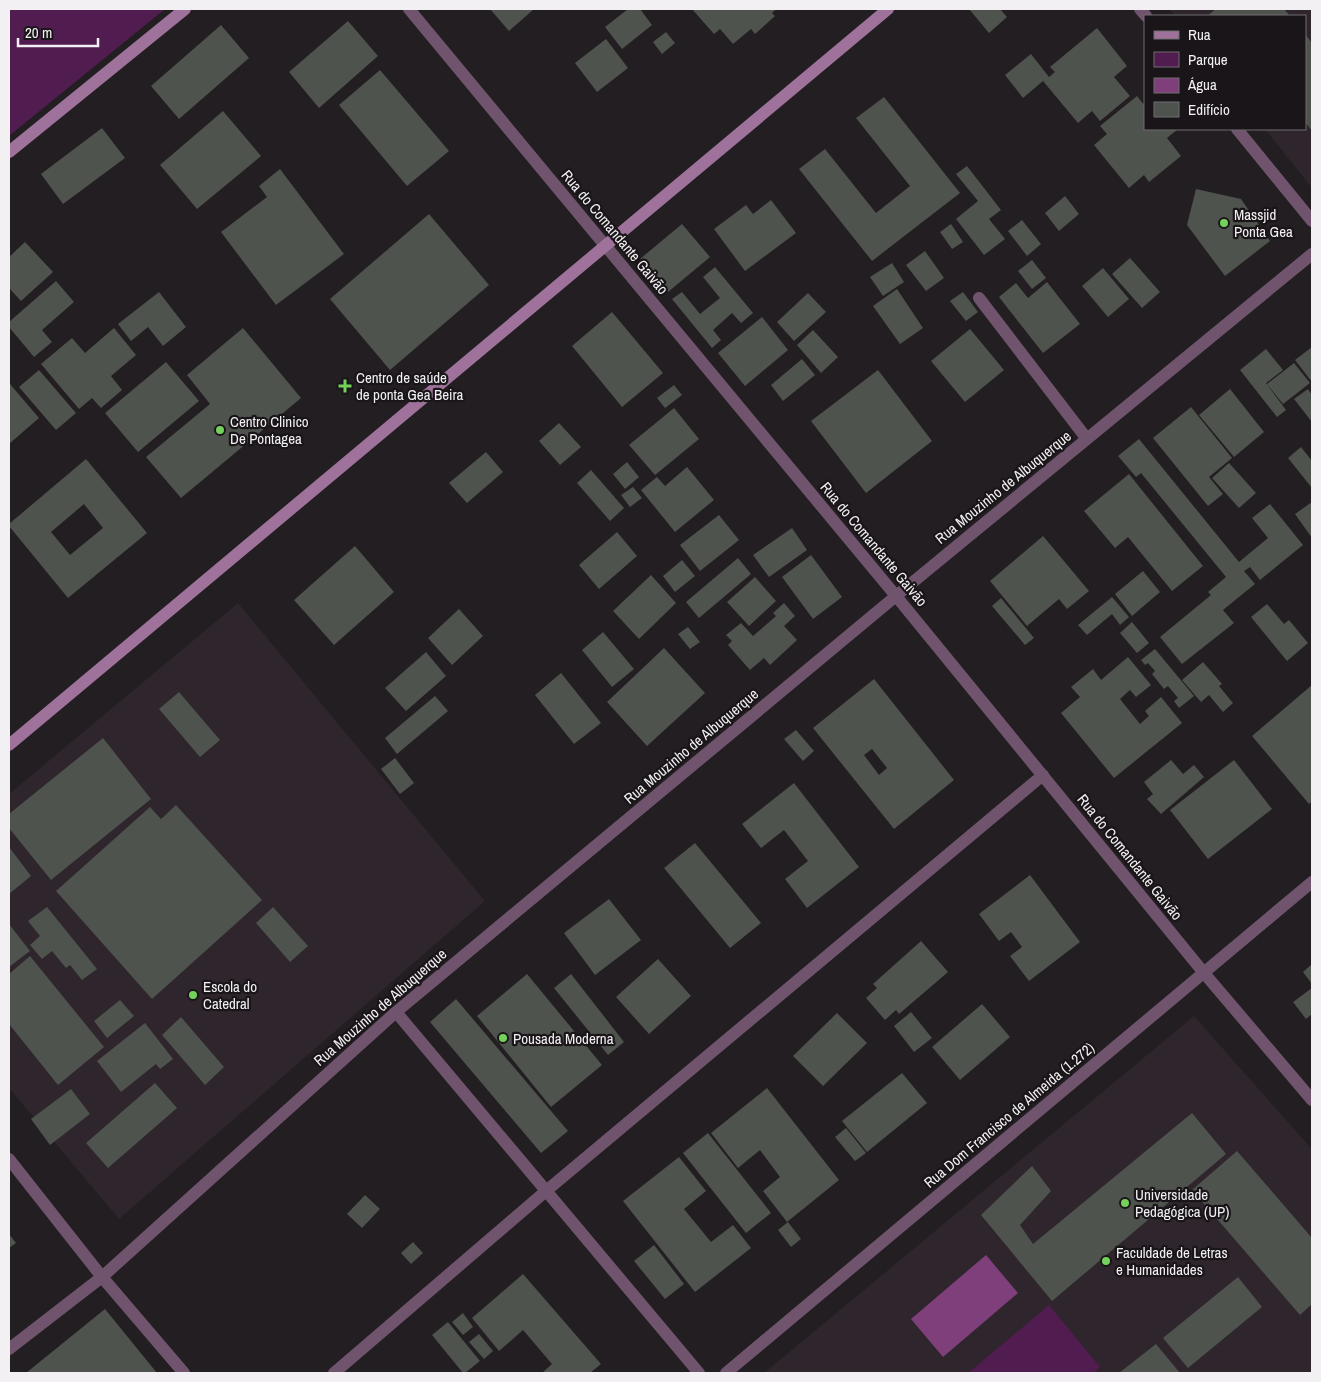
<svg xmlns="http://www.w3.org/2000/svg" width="1321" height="1382" viewBox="0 0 1321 1382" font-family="'Archivo Narrow',sans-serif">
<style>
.built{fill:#2e252d}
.green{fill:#511c4f}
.water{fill:#7e3f7a}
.building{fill:#4f534e;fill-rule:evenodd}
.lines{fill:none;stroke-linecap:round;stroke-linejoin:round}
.street{stroke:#70546e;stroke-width:12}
.secondary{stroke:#9f729b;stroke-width:12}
.poi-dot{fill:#74d25c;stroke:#191518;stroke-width:2}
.labels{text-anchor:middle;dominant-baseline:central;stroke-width:4.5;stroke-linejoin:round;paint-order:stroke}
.poi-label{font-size:15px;fill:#f3f0f3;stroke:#191518;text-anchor:start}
.street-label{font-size:15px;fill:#f3f0f3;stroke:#191518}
</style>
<rect width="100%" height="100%" fill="#221e21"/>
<!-- built -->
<path class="built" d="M1169,9h143v179l-47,-59h40v-113h-130z
M238,603l247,298 -366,318 -110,-131v-294z
M1194,1016l118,133v224h-548z"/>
<!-- green -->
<path class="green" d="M9,9h156l-156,127z
M1049,1305l51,62 -7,6h-125z"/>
<!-- water -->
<path class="water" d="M986,1255l32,38 -75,64 -32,-38z"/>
<!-- building -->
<path class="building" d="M490,9h44l-25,22z
M628,9h12l12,16 -30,24 -17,-22z
M692,9h84l-4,4 3,3 -20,18 -4,-5 -18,15 -13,-15 -6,5z
M969,9h31l7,8 -18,16z
M1216,9h68l6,7h-83z
M348,21l30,35 -59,52 -30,-36z
M221,25l28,33 -70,61 -28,-33z
M1097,28l30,38 -13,11 16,19 -30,25 -8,-10 -14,12 -35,-42 -20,17 -18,-23 26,-21 18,23 6,-5 -5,-5z
M666,32l9,11 -13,11 -9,-12z
M1305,34l7,9v88l-7,-9z
M606,39l22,29 -31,24 -22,-29z
M380,70l69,81 -42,35 -68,-81z
M1137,96l8,10v23h33l-11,9 14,18 -32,26 -5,-7 -15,13 -35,-43 13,-11 -7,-8z
M884,97l76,96 -88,68 -73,-92 26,-20 51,64 34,-27 -54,-68z
M223,111l38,45 -64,53 -37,-44z
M102,128l23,30 -62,46 -22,-30z
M967,166l34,44 -12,9 16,20 -21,16 -28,-36 22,-18 -22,-27z
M280,169l64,85 -68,51 -55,-73 46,-35 -8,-11z
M1196,189l45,10 29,42 -45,35 -38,-51z
M1065,196l14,18 -20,17 -14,-18z
M771,200l25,33 -51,38 -31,-42 32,-24 7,9z
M429,214l60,71 -99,85 -60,-71z
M1022,220l19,24 -14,12 -19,-25z
M682,224l28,33 -42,35 -28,-33z
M951,224l12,18 -11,7 -12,-17z
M25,242l28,30 -32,29 -12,-13v-31z
M925,251l19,27 -18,13 -20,-26z
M1130,258l30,34 -18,16 -30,-34z
M1032,260l14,18 -14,11 -14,-18z
M892,263l12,19 -21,14 -13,-19z
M715,267l38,46 -12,10 -9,-10 -19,17 8,10 -9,8 -40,-49 10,-7 18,22 20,-16 -17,-21z
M1103,268l26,31 -21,18 -26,-31z
M56,281l18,21 -32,28 10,12 -18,15 -25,-30v-5z
M1047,282l33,42 -37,29 -44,-56 17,-14 12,15z
M897,289l26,39 -23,16 -27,-38z
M159,292l27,35 -23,19 -15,-19 -17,14 -13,-17z
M963,292l15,20 -12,9 -16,-20z
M808,293l18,19 -32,29 -17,-19z
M612,312l51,61 -41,34 -50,-61z
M762,317l26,33 -43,36 -27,-33z
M114,328l22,27 -25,21 11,14 -21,18 -9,-10 -13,11 -38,-45 31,-26 13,15z
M243,328l58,70 -120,100 -35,-41 64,-53 -23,-29z
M970,329l34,41 -39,32 -34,-41z
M813,330l25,27 -17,16 -24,-28z
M1312,347v35l-17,-22z
M1266,349l17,21 -17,13 20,27 -9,7 -37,-47z
M802,359l13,16 -32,26 -12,-16z
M166,362l33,39 -61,51 -33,-39z
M1294,363l16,20 -27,21 -16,-20z
M39,370l37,43 -20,17 -37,-43z
M878,370l54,71 -66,52 -55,-72z
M10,384l29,34 -30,26v-59z
M674,385l8,10 -17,13 -8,-10z
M1230,389l34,43 -30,25 -35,-42z
M1308,389l4,6v27l-18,-23z
M1191,407l41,51 -23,19 14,17 -15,12 -55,-68z
M674,408l25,31 -44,36 -26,-30z
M559,423l22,24 -21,18 -21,-24z
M1139,439l100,123 29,-24 -16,-20 18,-14 33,41 -43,35 -10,-13 -6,4 11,13 -32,26 11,13 -52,41 -22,-27 51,-42 -3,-3 18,-15 -85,-104 -5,4 -18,-21z
M1301,447l11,14v27l-24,-30z
M486,452l17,20 -36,31 -18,-20z
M86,459l61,74 -79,65 -59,-72v-2zM84,504l19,24 -33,27 -19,-23z
M627,462l12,15 -14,12 -12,-15z
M1229,463l27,30 -17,15 -27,-30z
M687,467l27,33 -39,32 -34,-42 16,-13 8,9z
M591,470l33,38 -14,13 -33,-38z
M1129,474l74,92 -31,25 -44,-54 -13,11 -31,-37z
M633,487l9,11 -12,9 -9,-12z
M1312,502v36l-17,-24z
M719,515l20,25 -39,31 -20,-26z
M792,528l15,22 -38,27 -16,-22z
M617,532l20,24 -38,33 -20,-24z
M1043,536l46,55 -22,18 -8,-10 -32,27 -37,-45z
M355,546l39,46 -60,53 -40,-45z
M811,555l31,42 -29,22 -31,-42z
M738,558l13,16 -52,44 -13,-16z
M682,560l13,16 -20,16 -12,-16z
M1143,571l17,21 -28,24 -17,-22z
M651,575l25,28 -37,36 -26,-28z
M755,577l21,24 -27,25 -22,-24z
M1112,597l17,20 -9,8 -8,-11 -25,21 -9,-10z
M1001,598l33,40 -9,7 -33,-39z
M784,603l11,13 -11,10 13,14 -27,25 -6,-7 -14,12 -22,-25 4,-4 -6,-6 15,-12 12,13 23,-20 -3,-3z
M1267,604l17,20 5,-4 19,23 -21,18 -36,-44z
M459,609l24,27 -31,29 -24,-27z
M1132,622l17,21 -12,10 -17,-20z
M688,627l12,15 -10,7 -12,-15z
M603,632l31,37 -22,18 -30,-37z
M664,648l41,45 -58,53 -40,-44z
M1155,649l39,47 -15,12 -5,-7 4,-3 -10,-12 -4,3 -12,-15 3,-3 -7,-8 -3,2 -4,-5z
M426,652l20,24 -40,35 -21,-23z
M1128,657l23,28 -15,12 -6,-7 -10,9 20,25 9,-8 -4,-5 16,-14 21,26 -68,55 -53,-65 19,-16 -9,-10 22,-18 8,11z
M1203,662l19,22 -3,2 14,17 -10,9 -14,-17 -8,7 -19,-22z
M561,673l40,50 -27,21 -39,-49z
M874,679l80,101 -60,49 -81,-101zM872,749l15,19 -8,7 -15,-20z
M1312,685v116l-3,3 -57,-68z
M179,692l41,48 -20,17 -41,-48z
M435,696l13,15 -51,43 -12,-16z
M796,730l18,21 -11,10 -19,-22z
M103,738l48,61 -100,81 -42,-52v-14z
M395,758l19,25 -14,11 -19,-25z
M1171,760l12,14 11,-9 10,12 -43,37 -14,-15 6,-5 -9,-12z
M1234,760l38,49 -64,50 -38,-49z
M794,783l65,84 -52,41 -22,-29 23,-18 -24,-31 -23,18 -19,-24z
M176,805l86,95 -110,99 -96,-108 94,-84 11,12z
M695,843l66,80 -31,25 -66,-80z
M9,847l22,29 -22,18z
M1030,875l50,67 -51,39 -19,-25 12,-9 -11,-15 -12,9 -20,-27z
M609,899l32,41 -46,35 -31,-42z
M47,907l50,62 -15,11 -12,-15 -4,3 -14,-17 -10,8 -12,-14 10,-9 -12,-15z
M273,907l35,39 -18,16 -34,-39z
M9,924l21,27 -21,16z
M921,941l27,31 -49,42 -3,-4 -11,10 -19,-22 11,-10 -4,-4z
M30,956l74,91 -46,38 -49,-61v-50z
M658,959l33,37 -42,38 -33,-37z
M1312,964v20l-9,-12z
M527,974l75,91 -51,42 -74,-91z
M571,974l53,68 -16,13 -54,-67z
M1312,988v26l-6,5 -13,-17z
M456,999l112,132 -27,22 -111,-131z
M120,1000l14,16 -27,22 -13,-17z
M982,1004l28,33 -50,43 -28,-33z
M911,1012l21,26 -18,14 -20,-26z
M837,1013l30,30 -44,43 -30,-30z
M181,1017l43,50 -19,18 -43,-50z
M145,1023l28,36 -13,10 -4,-5 -35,28 -24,-31z
M902,1073l25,30 -60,49 -25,-31z
M155,1083l22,25 -69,60 -22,-25z
M767,1088l72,92 -52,42 -24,-31 17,-14 -20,-27 -22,18 -27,-35z
M71,1089l19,25 -40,31 -19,-26z
M1192,1113l34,41 -174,147 -71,-86 51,-49 19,25 -31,34 13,19z
M846,1128l20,25 -11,8 -20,-24z
M708,1133l63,80 -25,20 -63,-80z
M1237,1151l75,87v66l-12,11 -108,-125z
M679,1157l27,34 -22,18 27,33 22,-17 18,23 -56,44 -72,-91z
M365,1195l15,14 -18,19 -15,-14z
M788,1222l13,17 -10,8 -13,-17z
M9,1234l7,9 -7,5z
M413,1242l10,11 -12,11 -10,-11z
M654,1245l30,39 -19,15 -31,-38z
M523,1274l78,90 -11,9h-48l10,-9 -29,-34 -24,21 -27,-33z
M1238,1277l24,30 -74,61 -25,-30z
M105,1309l52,64h-131z
M463,1313l10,14 -10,8 -11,-13z
M448,1322l32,39 -15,12h-2l-31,-38z
M479,1334l14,17 -9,8 -15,-17z
M1156,1344l24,29h-61z"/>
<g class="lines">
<!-- street -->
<path class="street" d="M409,9l487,587 308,377 108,127
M1140,9l6,7
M1237,129l75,92
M979,298l108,141
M396,1012l303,361
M9,1159l93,118 82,96
M9,1349l93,-72 294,-265 500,-416 416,-342
M334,1373l212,-182 497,-416
M726,1373l586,-491"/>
<!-- secondary -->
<path class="secondary" d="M9,152l176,-143
M9,745l879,-736"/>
</g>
<!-- markers -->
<g class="poi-dot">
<circle cx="1224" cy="223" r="5"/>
<path d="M342.5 378.5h5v5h5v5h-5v5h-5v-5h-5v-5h5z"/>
<circle cx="220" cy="430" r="5"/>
<circle cx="193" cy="995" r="5"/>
<circle cx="503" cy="1038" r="5"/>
<circle cx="1125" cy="1203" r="5"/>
<circle cx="1106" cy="1261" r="5"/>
</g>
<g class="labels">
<!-- poi labels -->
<g class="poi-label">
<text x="1234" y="214">Massjid<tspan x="1234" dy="17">Ponta Gea</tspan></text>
<text x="356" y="377">Centro de saúde<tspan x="356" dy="17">de ponta Gea Beira</tspan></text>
<text x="230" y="421">Centro Clinico<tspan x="230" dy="17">De Pontagea</tspan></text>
<text x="203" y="986">Escola do<tspan x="203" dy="17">Catedral</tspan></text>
<text x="513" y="1038">Pousada Moderna</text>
<text x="1135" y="1194">Universidade<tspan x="1135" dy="17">Pedagógica (UP)</tspan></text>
<text x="1116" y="1252">Faculdade de Letras<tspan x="1116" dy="17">e Humanidades</tspan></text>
</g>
<!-- street labels -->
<g class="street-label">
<text transform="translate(615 232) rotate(50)">Rua do Comandante Gaivão</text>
<text transform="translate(1003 487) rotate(-39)">Rua Mouzinho de Albuquerque</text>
<text transform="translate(874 544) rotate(50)">Rua do Comandante Gaivão</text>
<text transform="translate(691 746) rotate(-40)">Rua Mouzinho de Albuquerque</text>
<text transform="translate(1130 857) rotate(51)">Rua do Comandante Gaivão</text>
<text transform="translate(380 1007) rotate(-41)">Rua Mouzinho de Albuquerque</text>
<text transform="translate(1009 1115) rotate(-40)">Rua Dom Francisco de Almeida (1.272)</text>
</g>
</g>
<!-- border -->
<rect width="1321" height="1382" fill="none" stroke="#f3f0f3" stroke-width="20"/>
<!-- legend -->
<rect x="1144" y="15" width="162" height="115" fill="#191518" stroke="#706d70"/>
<rect x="1154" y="31" width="25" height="8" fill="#9f729b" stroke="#706d70"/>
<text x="1188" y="40" font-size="15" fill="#f3f0f3">Rua</text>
<rect x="1154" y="52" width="25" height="15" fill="#511c4f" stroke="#706d70"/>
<text x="1188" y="65" font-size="15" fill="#f3f0f3">Parque</text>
<rect x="1154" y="78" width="25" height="15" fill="#7e3f7a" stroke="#706d70"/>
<text x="1188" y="90" font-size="15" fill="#f3f0f3">Água</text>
<rect x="1154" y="102" width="25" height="15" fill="#4f534e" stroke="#706d70"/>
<text x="1188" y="115" font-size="15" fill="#f3f0f3">Edifício</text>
<!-- scale -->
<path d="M18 38v8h80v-8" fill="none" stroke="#f3f0f3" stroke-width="2.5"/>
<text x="25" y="38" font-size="15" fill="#f3f0f3" stroke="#191518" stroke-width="4" paint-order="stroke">20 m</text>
</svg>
